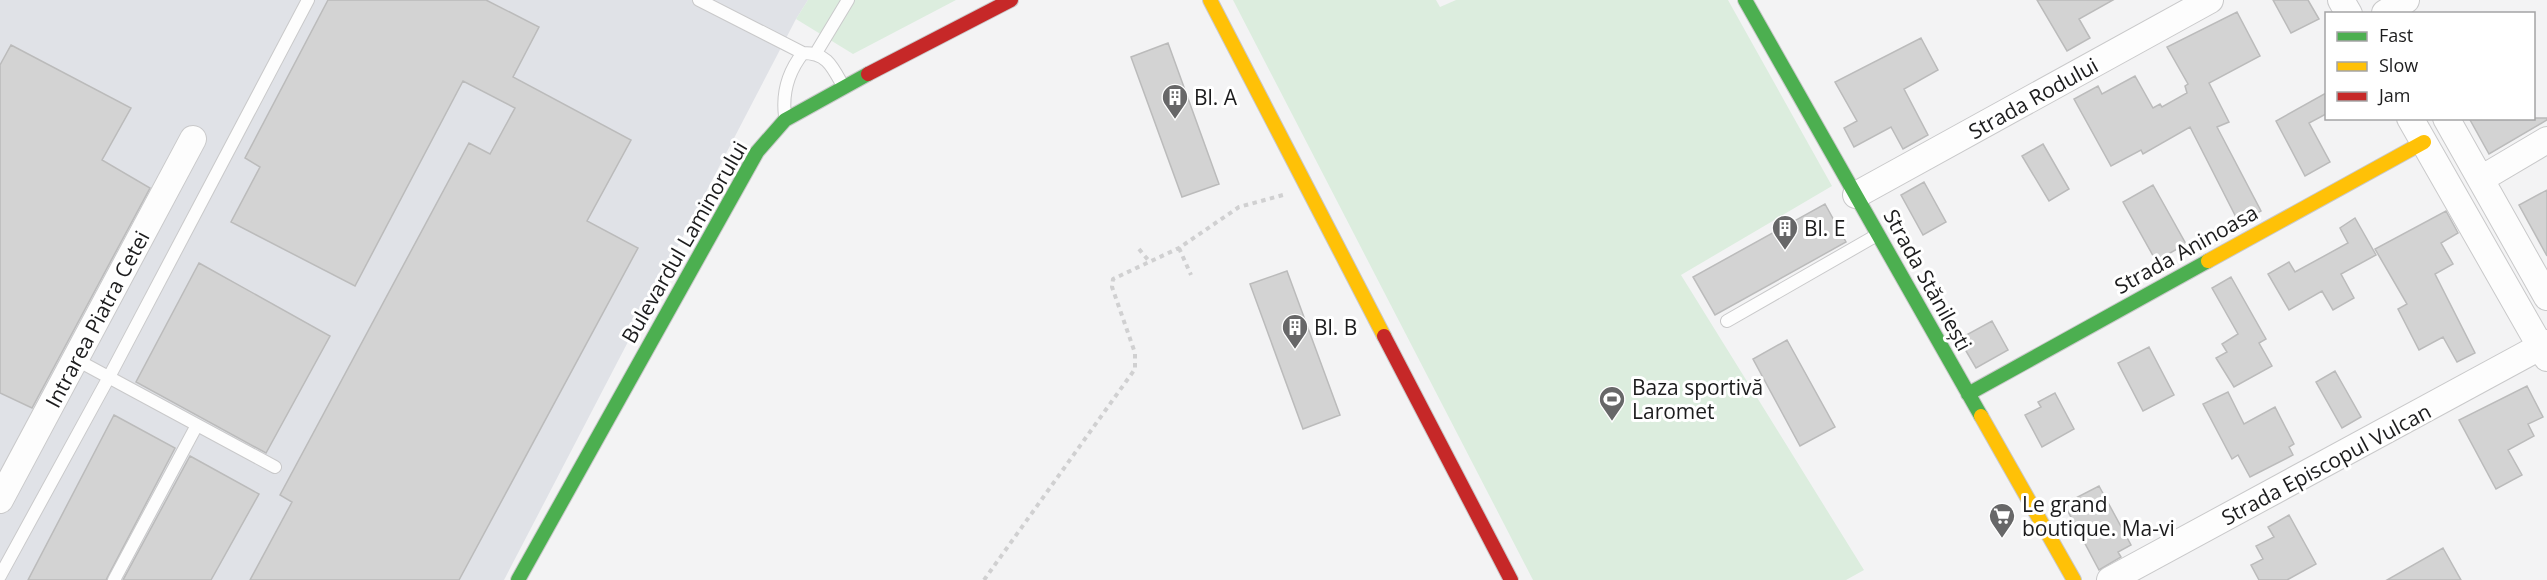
<svg xmlns="http://www.w3.org/2000/svg" width="2547" height="580" viewBox="0 0 2547 580" font-family="'Open Sans',sans-serif">
<style>
.built{fill:#e0e2e7}
.green{fill:#dcedde}
.building{fill:#d3d3d3;stroke:#bbb;stroke-width:1.5}
.lines{fill:none;stroke-linecap:round;stroke-linejoin:round}
.lane-casing{stroke:#c9c9ca;stroke-width:14}
.street-casing{stroke:#c9c9ca;stroke-width:28}
.fast-casing{stroke:#c9c9ca;stroke-width:16}
.slow-casing{stroke:#c9c9ca;stroke-width:16}
.jam-casing{stroke:#c9c9ca;stroke-width:16}
.path{stroke:#d0d0d1;stroke-width:4;stroke-dasharray:4.5 4.5;stroke-linecap:butt}
.lane{stroke:#fdfdfd;stroke-width:12}
.street{stroke:#fdfdfd;stroke-width:26}
.fast{stroke:#4caf50;stroke-width:14}
.slow{stroke:#ffc107;stroke-width:14}
.jam{stroke:#c62828;stroke-width:14}
.labels{text-anchor:middle;dominant-baseline:central;stroke-width:6;stroke-linejoin:round;paint-order:stroke}
.poi-label{font-size:21px;fill:#1c1c1d;stroke:#fff;text-anchor:start}
.street-label{font-size:21px;fill:#1c1c1d;stroke:#fff}
</style>
<rect width="100%" height="100%" fill="#f3f3f4"/>
<!-- built -->
<path class="built" d="M0,0h808l-12,19 -292,561h-504z"/>
<!-- green -->
<path class="green" d="M808,0h148l-103,54 -57,-35z
M1233,0h203l4,7 16,-7h272l104,186 -151,89 183,295 -18,10h-313z"/>
<!-- building -->
<path class="building" d="M328,0h158l53,27 -26,50 118,63 -44,81 51,27 -179,332h-209l42,-78 -12,-7 189,-352 21,11 25,-46 -52,-27 -108,205 -124,-64 29,-55 -15,-9z
M2037,0h76l-34,19 11,19 -23,13z
M2273,0h35l11,19 -28,14z
M2237,12l23,44 -51,27 20,39 -12,5 44,84 -22,12 -49,-96 -47,27 -2,-4 -30,16 -37,-67 24,-13 4,8 33,-18 18,32 7,-4 2,3 25,-14 -2,-7 3,-2 -21,-37z
M1921,38l17,32 -34,19 24,46 -25,14 -12,-22 -37,20 -10,-19 13,-7 -22,-39z
M1168,43l51,141 -37,13 -51,-140z
M11,45l120,63 -29,52 48,28 -118,220 -32,-15v-328z
M2326,93v21l-17,9 21,39 -25,14 -29,-55z
M2469,118h78v2l-58,34z
M2043,144l26,45 -20,12 -27,-45z
M1924,182l22,40 -23,13 -22,-40z
M2153,185l33,59 -30,17 -33,-59z
M2547,190v66l-28,-51z
M1825,204l21,38 -131,73 -22,-38z
M2446,211l12,22 -17,10 12,21 -18,10 40,79 -18,9 -14,-25 -24,13 -21,-41 9,-5 -32,-55z
M2355,218l21,37 -35,19 13,24 -21,12 -11,-19 -33,19 -21,-36 21,-12 6,10 53,-29 -8,-15z
M199,263l131,73 -64,117 -130,-71z
M1287,271l53,144 -37,14 -53,-145z
M2231,277l35,62 -7,4 13,23 -38,21 -18,-29 11,-6 -5,-8 16,-10 -26,-46z
M1992,321l16,29 -32,18 -17,-29z
M1787,340l48,87 -35,19 -47,-87z
M2149,347l25,48 -31,16 -25,-48z
M2335,371l26,46 -19,11 -26,-46z
M2527,386l16,31 -15,7 6,12 -26,14 14,25 -26,14 -37,-69z
M2228,392l16,32 31,-17 19,37 -5,3 4,8 -43,22 -12,-22 -6,4 -29,-55z
M2055,393l19,36 -32,18 -17,-32 16,-8 -3,-5z
M114,415l61,33 -69,132h-78z
M190,456l69,38 -48,86h-88z
M2099,486l32,59 -13,7 3,5 -22,13 -35,-66z
M2289,515l27,49 -29,16h-28l-8,-15 12,-6 -7,-13 18,-9 -6,-10z
M2443,548l18,32h-74z"/>
<g class="lines">
<!-- lane casing -->
<g class="lane-casing">
<path id="lane" d="M699,0l104,53c24,0 29,13 40,33
M816,53l32,-53
M785,116c-3,-24 3,-44 18,-63
M1727,321l150,-86
M75,359l200,108
M0,576l109,-199 199,-377
M114,580l83,-155"/>
</g>
<!-- street casing -->
<g class="street-casing">
<path id="street" d="M2341,0l8,14
M2385,13l21,-13
M2410,118l137,240
M2446,118l101,179
M2481,179l66,-39
M1856,195l354,-195
M0,500l193,-361
M2110,580l437,-237"/>
</g>
<!-- fast casing -->
<g class="fast-casing">
<path id="fast" d="M1745,0l236,416
M1968,394l240,-133
M518,580l239,-428 28,-32 83,-46"/>
</g>
<!-- slow casing -->
<g class="slow-casing">
<path id="slow" d="M1210,0l174,336
M2208,261l216,-119
M1981,416l93,164"/>
</g>
<!-- jam casing -->
<g class="jam-casing">
<path id="jam" d="M868,74l143,-74
M1384,336l127,244"/>
</g>
<!-- path -->
<path class="path" d="M1179,248l12,27
M1139,249l10,12
M984,580l151,-211v-16l-23,-66 1,-8 66,-31 60,-41 44,-12"/>
<!-- lane -->
<use href="#lane" class="lane"/>
<!-- street -->
<use href="#street" class="street"/>
<!-- fast -->
<use href="#fast" class="fast"/>
<!-- slow -->
<use href="#slow" class="slow"/>
<!-- jam -->
<use href="#jam" class="jam"/>
</g>
<!-- icons -->
<defs>
<g id="building-pin" transform="scale(1.35)"><path d="M0 17L-7.5 6A9.5 9.5 0 1 1 7.5 6Z" fill="#676768" stroke="#fff"/><path d="M-4-6H4V6H1V3H-1V6H-4ZM-2.5-4.3h1.7v1.8h-1.7ZM.8-4.3h1.7v1.8H.8ZM-2.5-1h1.7V.8h-1.7ZM.8-1h1.7V.8H.8Z" fill="#fff"/></g>
<g id="stadium-pin" transform="scale(1.35)"><path d="M0 17L-7.5 6A9.5 9.5 0 1 1 7.5 6Z" fill="#676768" stroke="#fff"/><path d="M0-5a6.5 5 0 1 0 0 10a6.5 5 0 1 0 0-10ZM-3.5-1.8h7v3.6h-7Z" fill="#fff"/></g>
<g id="supermarket-pin" transform="scale(1.35)"><path d="M0 17L-7.5 6A9.5 9.5 0 1 1 7.5 6Z" fill="#676768" stroke="#fff"/><path d="M-6-5.5h2.5l.6 2H6L4.5 2H-2.5L-4.4-4H-6ZM-1.5 3.2a1.3 1.3 0 1 0 .1 0ZM3 3.2a1.3 1.3 0 1 0 .1 0Z" fill="#fff"/></g>
</defs>
<g fill-rule="evenodd">
<use href="#building-pin" x="1175" y="97"/>
<use href="#building-pin" x="1785" y="228"/>
<use href="#building-pin" x="1295" y="327"/>
<use href="#stadium-pin" x="1612" y="399"/>
<use href="#supermarket-pin" x="2002" y="516"/>
</g>
<g class="labels">
<!-- poi labels -->
<g class="poi-label">
<text x="1194" y="97">Bl. A</text>
<text x="1804" y="228">Bl. E</text>
<text x="1314" y="327">Bl. B</text>
<text x="1632" y="387">Baza sportivă<tspan x="1632" dy="24">Laromet</tspan></text>
<text x="2022" y="504">Le grand<tspan x="2022" dy="24">boutique. Ma-vi</tspan></text>
</g>
<!-- street labels -->
<g class="street-label">
<text transform="translate(2033 98) rotate(-29)">Strada Rodului</text>
<text transform="translate(684 242) rotate(-60)">Bulevardul Laminorului</text>
<text transform="translate(2186 249) rotate(-29)">Strada Aninoasa</text>
<text transform="translate(1928 280) rotate(61)">Strada Stănilești</text>
<text transform="translate(97 319) rotate(-62)">Intrarea Piatra Cetei</text>
<text transform="translate(2326 464) rotate(-28)">Strada Episcopul Vulcan</text>
</g>
</g>
<!-- legend -->
<rect x="2325" y="12" width="210" height="108" fill="#ffffff" stroke="#a4a4a5" stroke-width="1.5"/>
<rect x="2337" y="32" width="30" height="9" fill="#4caf50" stroke="#a4a4a5" stroke-width="1.5"/>
<text x="2379" y="42" font-size="18" fill="#1c1c1d">Fast</text>
<rect x="2337" y="62" width="30" height="9" fill="#ffc107" stroke="#a4a4a5" stroke-width="1.5"/>
<text x="2379" y="72" font-size="18" fill="#1c1c1d">Slow</text>
<rect x="2337" y="92" width="30" height="9" fill="#c62828" stroke="#a4a4a5" stroke-width="1.5"/>
<text x="2379" y="102" font-size="18" fill="#1c1c1d">Jam</text>
</svg>
